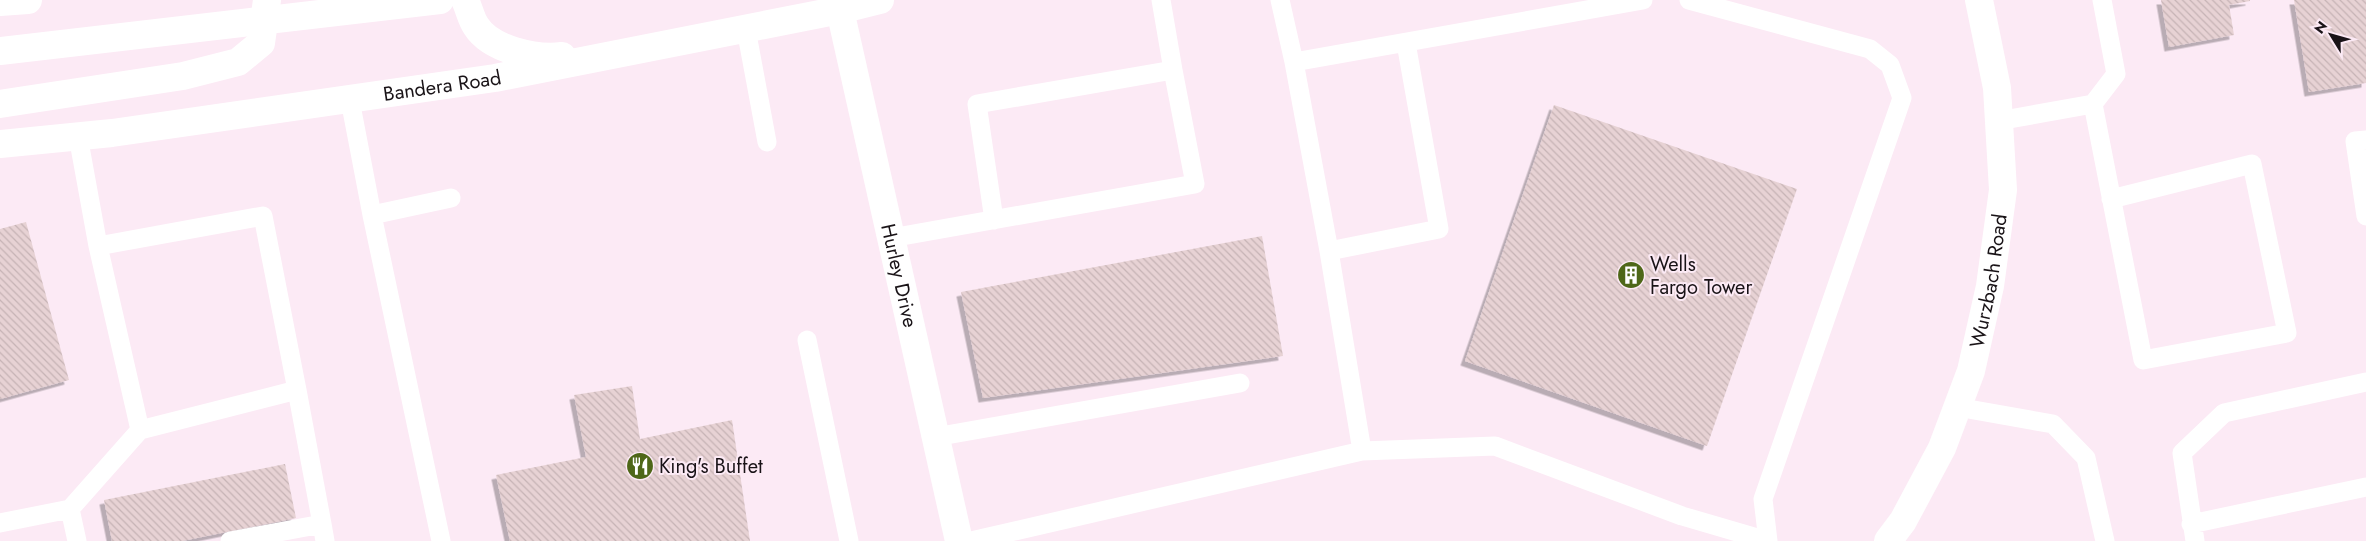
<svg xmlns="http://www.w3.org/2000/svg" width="2366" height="541" viewBox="0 0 2366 541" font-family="Jost,sans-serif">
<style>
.building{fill:url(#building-back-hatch);filter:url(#shadow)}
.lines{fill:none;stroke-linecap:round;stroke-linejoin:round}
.service{stroke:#fff;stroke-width:19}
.minor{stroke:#fff;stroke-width:28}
.secondary{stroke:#fff;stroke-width:28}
.primary{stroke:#fff;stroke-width:28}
.motorway{stroke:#fff;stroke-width:28}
.labels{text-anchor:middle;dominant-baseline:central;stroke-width:4;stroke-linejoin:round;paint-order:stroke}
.street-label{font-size:20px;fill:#191317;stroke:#fceaf5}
.poi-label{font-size:20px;fill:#191317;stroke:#fceaf5;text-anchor:start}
</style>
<defs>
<pattern id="building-back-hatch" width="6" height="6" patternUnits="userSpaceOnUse" patternTransform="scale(1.25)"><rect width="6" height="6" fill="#e7d2d4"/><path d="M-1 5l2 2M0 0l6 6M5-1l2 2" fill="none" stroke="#c6b3b5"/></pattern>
<filter id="shadow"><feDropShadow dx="-4.5" dy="4.5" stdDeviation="0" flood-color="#0004"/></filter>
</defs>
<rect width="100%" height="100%" fill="#fceaf5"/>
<!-- building -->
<path class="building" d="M2161,0h89v1l-21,4 5,30 -65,12z
M2294,0h72v83l-57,9z
M1554,105l243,84 -90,257 -242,-85z
M26,222l43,158 -69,19v-170z
M1262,236l21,120 -300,42 -22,-106z
M632,386l8,53 92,-19 18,121h-240l-14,-66 90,-18 -12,-62z
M285,464l11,54 -114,23h-70l-8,-41z"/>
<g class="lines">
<!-- service -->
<path class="service" d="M1161,0l12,70
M1280,0l14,62
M1689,0l181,49 20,16 12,33 -139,401 5,42
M746,29l21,113
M350,100l22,115 79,-17
M2093,104l23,-30 -14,-74
M1998,121l95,-17 50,256 144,-27 -35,-169 -141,35
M2366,140l-11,1 11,75
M372,215l69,326
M891,238l304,-54 -22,-114 -196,34 17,116
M98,246l42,184
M1329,251l110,-22 -33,-186
M807,340l42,201
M297,390l25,134
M1957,407l96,17 33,34 19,83
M935,437l305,-54
M1362,451l133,-5 187,70 86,25
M0,523l70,-14
M2191,524l175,-37
M77,541l-7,-32 70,-79 157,-40 -34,-174 -165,30 -20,-110
M230,541l92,-17 3,17
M971,541l391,-90 -33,-200 -35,-189 349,-62
M2195,541l-13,-88 42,-40 142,-31"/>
<!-- minor -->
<path class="minor" id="s1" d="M840,10l119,531"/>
<!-- secondary -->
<path class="secondary" id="s2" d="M1888,541l15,-20 39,-73 29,-77 19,-85 13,-96 -6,-102 -18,-88"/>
<!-- primary -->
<g class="primary">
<path d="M465,0c4,8 6,19 11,26 15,24 60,33 86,30"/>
<path d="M0,104l183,-28 55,-14 23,-19 6,-43"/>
<path id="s3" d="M0,144l112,-11 383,-55 345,-68 40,-10"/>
</g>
<!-- motorway -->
<path class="motorway" d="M0,2l28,-2
M0,51l440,-51"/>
</g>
<!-- icons -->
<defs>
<g id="building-disc" transform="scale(1.4375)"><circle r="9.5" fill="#4e6718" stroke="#fceaf5"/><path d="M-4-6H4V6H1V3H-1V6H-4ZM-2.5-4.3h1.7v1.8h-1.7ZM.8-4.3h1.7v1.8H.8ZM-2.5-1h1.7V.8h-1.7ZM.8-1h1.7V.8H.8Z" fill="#fff"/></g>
<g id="restaurant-disc" transform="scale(1.4375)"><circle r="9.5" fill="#4e6718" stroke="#fceaf5"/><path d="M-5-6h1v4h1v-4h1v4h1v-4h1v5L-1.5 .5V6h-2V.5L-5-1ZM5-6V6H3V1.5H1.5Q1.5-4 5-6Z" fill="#fff"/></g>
</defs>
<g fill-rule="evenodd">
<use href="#building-disc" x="1631" y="275"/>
<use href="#restaurant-disc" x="640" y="466"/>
</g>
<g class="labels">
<!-- street labels -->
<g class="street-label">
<text stroke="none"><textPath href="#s3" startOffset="446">Bandera Road</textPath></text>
<text stroke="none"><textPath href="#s1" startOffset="272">Hurley Drive</textPath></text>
<text stroke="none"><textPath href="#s2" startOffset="282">Wurzbach Road</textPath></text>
</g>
<!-- poi labels -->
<g class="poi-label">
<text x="1650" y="264">Wells<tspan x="1650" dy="23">Fargo Tower</tspan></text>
<text x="659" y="466">King's Buffet</text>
</g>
</g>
<!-- north arrow -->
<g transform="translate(2331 35) rotate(307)" stroke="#fceaf5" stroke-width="4" paint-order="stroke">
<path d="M0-4L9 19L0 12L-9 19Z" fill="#191317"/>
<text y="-8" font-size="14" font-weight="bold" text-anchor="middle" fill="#191317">N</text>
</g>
</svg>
